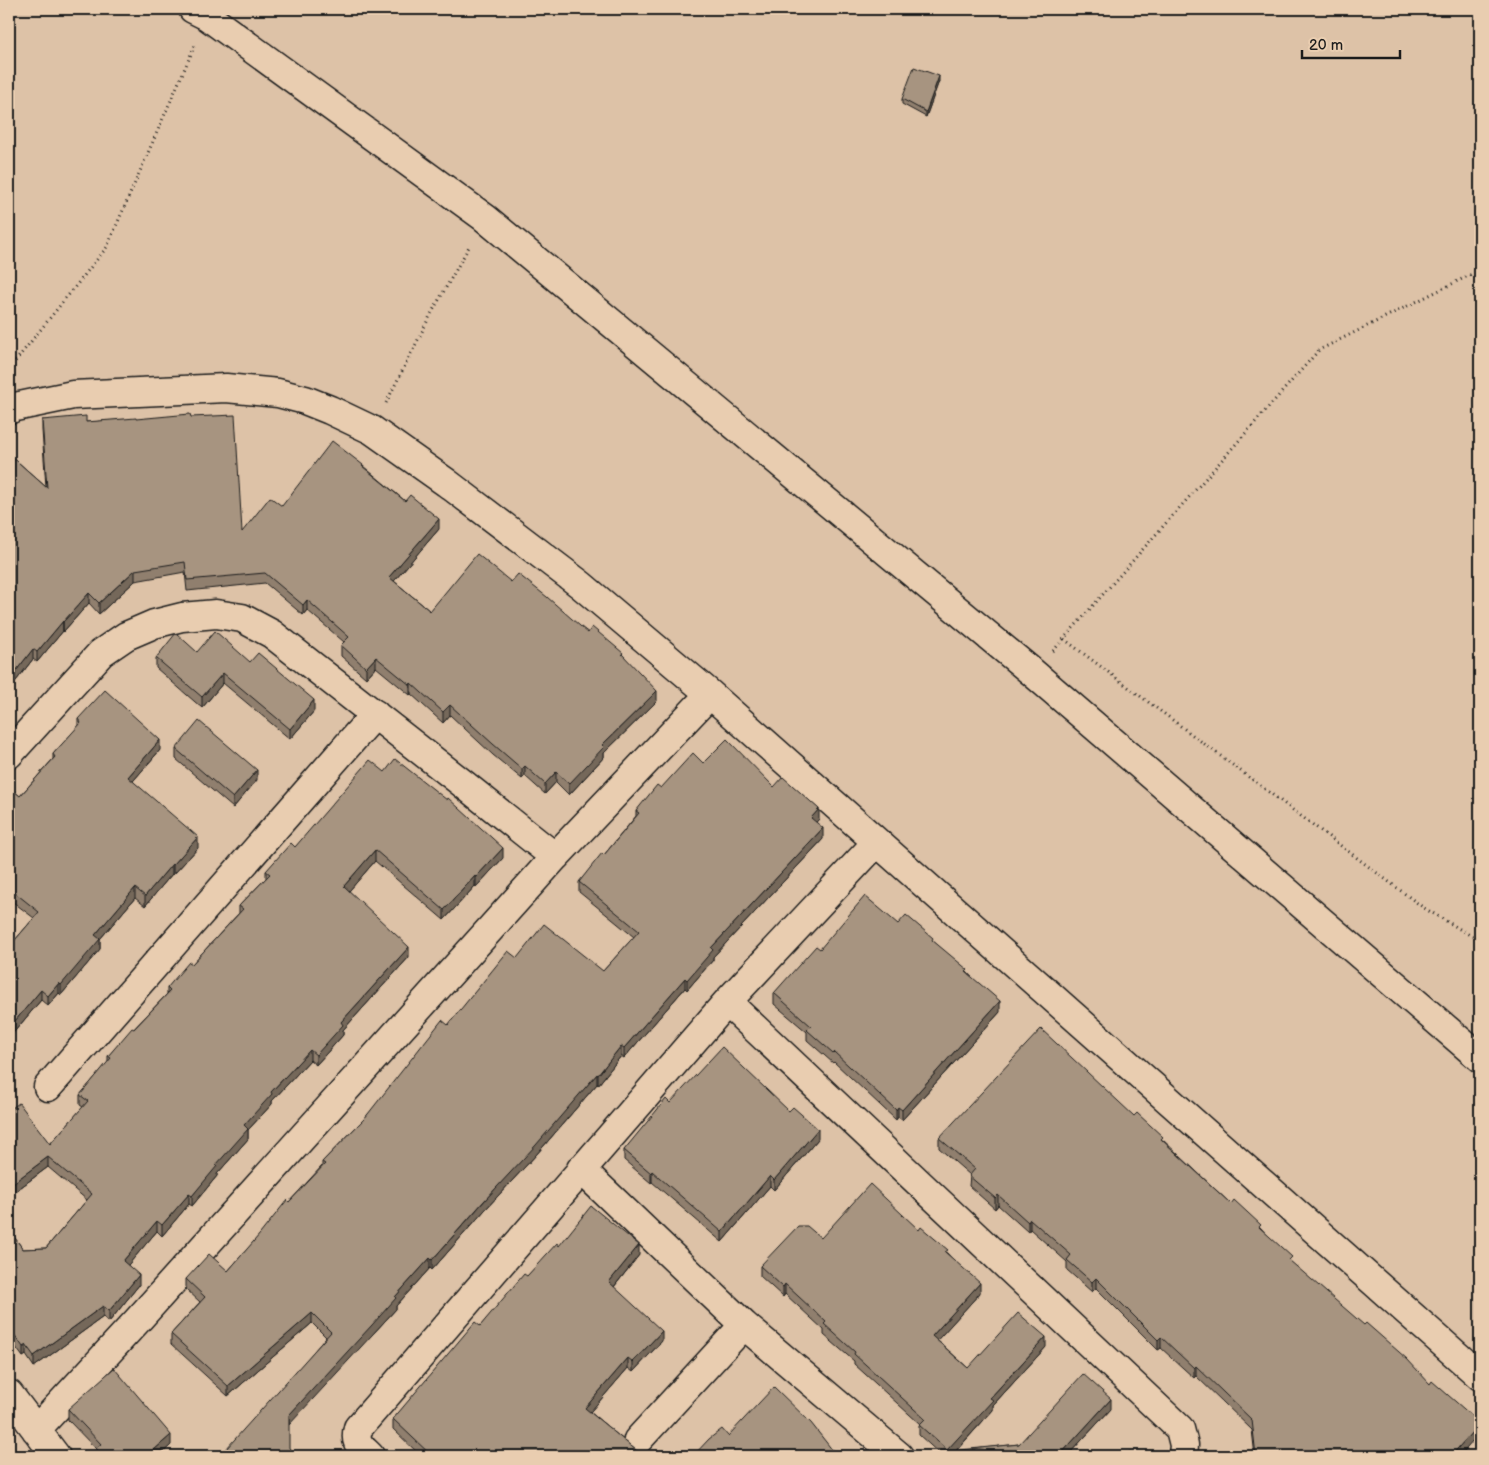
<svg xmlns="http://www.w3.org/2000/svg" width="1489" height="1465" viewBox="0 0 1489 1465" font-family="'Balsamiq Sans',sans-serif">
<style>
.lines{fill:none;stroke-linecap:round;stroke-linejoin:round}
.street-casing{stroke:#1c1c1c;stroke-width:31}
.secondary-casing{stroke:#1c1c1c;stroke-width:31}
.path{stroke:#1c1c1c;stroke-width:3;stroke-dasharray:1 4;stroke-linecap:butt}
.street{stroke:#e9cdb0;stroke-width:28}
.secondary{stroke:#e9cdb0;stroke-width:28}
.wall{fill:#907f6e;stroke:#1c1c1c}
.shaded-wall{fill:#75685a;stroke:#1c1c1c}
.building{fill:#a79480;stroke:#1c1c1c}
</style>
<rect width="100%" height="100%" fill="#ddc2a7"/>
<filter id="ink" filterUnits="userSpaceOnUse"><feTurbulence type="fractalNoise" baseFrequency=".02" numOctaves="2"/><feDisplacementMap in="SourceGraphic" scale="10" xChannelSelector="R" yChannelSelector="G"/><feConvolveMatrix kernelMatrix="1 2 1 2 8 2 1 2 1" color-interpolation-filters="sRGB"/></filter>
<g filter="url(#ink)">
<g class="lines">
<!-- street casing -->
<g class="street-casing">
<path id="street" d="M9,410l6,-3 58,-12 153,-7 52,5 27,7 25,10 42,20 75,53 134,102 129,109 770,682
M9,754l92,-101 25,-17 28,-12 28,-7 34,-3 26,4 30,16 194,152 89,71
M727,1002l453,427 4,16 -1,11
M48,1087l327,-373
M581,1169l163,156 155,131
M9,1394l47,62
M36,1430l101,-109 418,-464 155,-163
M638,1440l106,-115
M370,1456c-10,-10 -16,-13 -12,-28l369,-426 150,-160"/>
</g>
<!-- secondary casing -->
<g class="secondary-casing">
<path id="secondary" d="M193,9l14,7 278,202 547,454 448,386"/>
</g>
<!-- path -->
<path class="path" d="M9,369l98,-122 88,-202
M386,403l45,-89 39,-69
M1064,639l360,269 56,33
M1053,651l266,-301 161,-80"/>
<!-- street -->
<use href="#street" class="street"/>
<!-- secondary -->
<use href="#secondary" class="secondary"/>
</g>
<!-- wall -->
<path class="wall" d="M939,81l-13,36 -24,-13v-5z
M191,417l51,115 40,-26 81,-40 76,63 -45,52 36,30 81,-29 112,73 34,46 -53,52v4l-35,38 -13,-13 -11,12 -20,-18 -3,3 -29,-24 -43,-40 -7,8 -32,-29 -1,1 -34,-28 -10,11 -25,-22v-11l3,-3 -37,-32 -4,5 -38,-32 -78,8 -2,-19 -50,9 -36,33 -10,-11 -26,29v-1l-26,31 -4,-3 -24,31v-236l37,33 -4,-57v-10l44,2z
M197,652l53,10 64,49 -24,28 -67,-56 -21,25 -46,-40v-10z
M78,719l82,31 -27,31 65,67 -25,27 -1,-1 -27,32 -10,-8 -35,41v10l-39,46 -2,-2 -11,13 -7,-6 -32,38v-91l25,-29 -25,-19v-112l11,9 33,-37v-5l25,-27z
M176,749l81,31 -24,28 -57,-49z
M703,763l71,24 45,32 -3,3 7,17 -110,118v3l-26,30 -2,-2 -61,70 -3,-2 -23,29 -1,-1 -61,71 -52,56 -52,59 -2,-2 -34,38v3l-24,26 -146,121 100,-119 -14,-14 -84,73 -57,-52v-10l29,-32 -14,-13v-10l42,-8 61,-69 33,-36v-4l42,-43 84,-94 69,-67 86,13 31,-34 -55,-45v-10l25,-27 32,-39v-5l25,-23z
M385,772l118,86 -27,29 -1,-1 -31,34 -69,-59 -26,30 60,66 -66,73v5l-27,30 -6,-5 -38,41v3l-24,26v9l-31,35v2l-25,30 -3,-2 -27,32 -5,-5 -29,34 11,20 -30,37 -6,-5 -69,50 -8,-12 -3,2 -14,-19v-108l14,19 23,-1 41,-48 -39,-33 -39,29v-92l3,4 38,36 33,-37 -3,-2v-10l28,-33v-6l59,-62v-6l25,-24 47,-51v-7l27,-28v-7z
M898,924l35,17 35,32 32,39 -98,108 -4,-3 -2,3 -62,-58 -1,1 -26,-23v-8l-33,-28v-11l46,-44z
M670,1103l148,36 -44,51 -4,-4 -48,56 -70,-60 -1,1 -27,-23v-10z
M939,1138l224,2 68,64 30,24 199,228h-205l-3,-26 -56,-54 -2,2 -33,-30 -3,2 -62,-62 -4,4 -25,-22v-8l-37,-33 -2,3 -30,-27 -3,4 -26,-23 1,-11 -31,-27z
M919,1230l29,24 32,39 -43,47 31,28 78,-21 -53,58v5l-37,41 63,-7 92,-35 -44,47h-126v-1l-22,-20v-10l1,-1 -66,-60v-3l-30,-26v-5l-39,-36 -2,3 -23,-21v-10l61,-28z
M559,1246l80,9 -25,32 48,54 -29,31 -5,-4 -38,44 53,44h-222l-28,-27v-10l134,-143z
M68,1409l103,36 -12,11h-63v-7l-28,-29z"/>
<!-- shaded-wall -->
<path class="shaded-wall" d="M939,76v5l-13,36v-5z
M439,519v10l-50,58v-10z
M135,570v11l-36,33v-11z
M89,593v10l-26,29v-10z
M307,600v10l-4,5v-10z
M63,621v10l-26,31v-10z
M33,649v10l-24,31v-10z
M376,657v10l-10,11v-10z
M223,673v10l-21,25v-11z
M411,683v11l-1,1v-10z
M657,691v10l-53,52v4l-35,38v-11l33,-39z
M314,700v11l-24,28v-10z
M450,705v10l-7,8v-11z
M160,740v10l-32,37v-10z
M525,766v10l-3,3v-10z
M257,770v10l-24,28v-10z
M556,772v10l-11,12v-10z
M819,809v10l-8,9v-10z
M823,828v11l-110,118v3l-26,30v-10l24,-32z
M198,837v11l-25,27v-10z
M503,848v10l-27,29v-10z
M375,850v11l-31,36v-11z
M172,864v10l-27,32v-10z
M475,876v10l-31,34v-10z
M135,888v10l-35,41v10l-39,46v-10l34,-50z
M409,947v10l-66,73v5l-27,30v-10l25,-33z
M685,978v10l-61,70v-10z
M59,983v10l-11,13v-10z
M41,990v10l-32,38v-10z
M1000,1001v11l-98,108v-10z
M621,1046v10l-23,29v-10z
M310,1050v10l-38,41v3l-24,26v9l-31,35v2l-25,30v-10l24,-31 28,-40 27,-33z
M597,1074v10l-61,71 -52,56 -52,59v-10z
M898,1107v10l-2,3v-10z
M818,1129v10l-44,51v-10z
M48,1157v10l-39,29v-10z
M652,1171v11l-1,1v-10z
M770,1176v10l-48,56v-10z
M189,1194v10l-27,32v-11z
M998,1195v10l-3,4v-11z
M1030,1219v10l-2,3v-10z
M157,1221v10l-34,40v-10z
M639,1245v10l-30,38v-11z
M430,1258v10l-34,38v3l-24,26 -83,90v-10z
M139,1275v10l-30,37v-11z
M1096,1278v10l-4,4v-10z
M980,1283v10l-48,53v-10z
M785,1284v10l-2,3v-10z
M103,1306v11l-69,50v-11z
M312,1313v10l-84,73v-10z
M662,1331v10l-29,31v-10z
M1046,1337v10l-53,58v5l-42,46h-4v-6l43,-52z
M1161,1337v11l-3,2v-10z
M26,1345v10l-3,2v-10z
M628,1358v10l-43,50v-10z
M1196,1366v10l-2,2v-10z
M1111,1399v10l-44,47h-8z
M1480,1423v10l-20,23h-9z
M171,1435v10l-12,11h-12z"/>
<!-- building -->
<path class="building" d="M914,67l25,9 -13,36 -24,-13z
M190,414l1,3 44,-2 7,117 28,-35 12,9 50,-65 31,24 -1,1 43,35 5,-6 29,24 -50,58 41,34 47,-57 34,28 7,-8 29,23 41,36 4,-6 31,26 -1,1 35,37 -55,54 2,2 -35,37 -13,-12 -11,12 -20,-18 -3,3 -29,-25 -43,-39 -7,7 -32,-29 -1,2 -34,-28 -10,11 -25,-23 8,-8 -42,-37 -4,5 -38,-32 -78,7 -2,-18 -50,8 -36,33 -10,-10 -26,29v-1l-26,31 -4,-3 -24,31v-226l38,34 -5,-68 44,-4v6l50,-4v1z
M215,631l35,31 8,-9 56,47 -24,29 -67,-56 -21,24 -46,-39 20,-25 21,19z
M105,690l55,50 -32,37 70,60 -25,28 -1,-1 -27,32 -10,-8 -40,47 5,4 -39,46 -2,-2 -11,13 -7,-6 -32,38v-81l30,-35 -30,-24v-101l11,9 35,-39 -2,-3 28,-31 -3,-4z
M199,721l58,49 -24,28 -57,-49z
M727,739l47,48 9,-10 36,32 -8,9 12,10 -112,120 2,2 -26,30 -2,-2 -61,70 -3,-2 -23,29 -1,-1 -61,71 -52,56 -52,59 -2,-2 -35,39 1,1 -24,27 -83,90v33l9,8h-72v-7l105,-117 -19,-19 -84,73 -57,-52 34,-37 -19,-18 23,-25 19,17 32,-37 27,-34 2,2 36,-38 -3,-2 42,-43 78,-99 6,5 60,-74 9,7 27,-34 59,47 36,-40 -60,-49 23,-29 2,2 35,-42 -3,-2 21,-26 4,3 32,-35 10,10z
M395,759l52,41 1,-2 55,50 -27,29 -1,-1 -31,34 -69,-60 -31,36 65,61 -68,75 2,3 -27,30 -6,-5 -39,42 1,2 -28,31 4,4 -32,36 1,1 -25,30 -3,-2 -27,31 -5,-4 -34,40 16,14 -30,36 -6,-5 -69,50 -8,-11 -3,2 -14,-20v-97l14,19 23,-1 46,-54 -44,-37 -39,29v-82l3,4 7,-5 31,41 38,-43 -8,-6 31,-37 -3,-2 24,-28 2,1 36,-38 -3,-3 22,-26 3,2 51,-55 -4,-3 31,-32 -4,-3 25,-28 4,4 75,-87 15,12z
M865,896l33,28 8,-9 27,23 -1,2 36,30 -2,2 34,29 -98,109 -4,-3 -2,3 -62,-58 -1,1 -26,-23 4,-4 -37,-33 42,-47 4,3z
M1041,1029l93,87 3,-3 26,24 -2,2 70,65 3,-4 27,25 -2,2 33,30 -3,3 75,65 2,-2 41,36 23,25 2,-3 48,42 -29,33h-25l-3,-3 -4,3h-163l-4,-36 -56,-54 -2,2 -33,-31 -3,3 -62,-62 -4,4 -25,-22 4,-5 -41,-36 -2,3 -30,-27 -3,3 -26,-22 6,-7 -36,-31z
M722,1047l67,64 4,-4 25,22 -44,51 -4,-4 -48,56 -70,-61 -1,2 -27,-23 42,-51 4,4z
M870,1184l49,46 2,-3 27,23 -3,2 35,31 -48,53 36,32 50,-55 28,24 -56,61 3,2 -46,50 -28,-25 6,-6 -71,-65 1,-2 -31,-28 2,-2 -41,-38 -2,3 -23,-21 38,-40h9l14,12z
M591,1206l48,39 -30,37 53,49 -29,31 -5,-4 -43,50 58,48h-211l-39,-37 82,-97 5,4 44,-52 3,2 30,-33 2,3z
M114,1368l57,67 -24,21h-44l-7,-8 5,-4 -33,-35z
M1083,1374l28,25 -52,57h-117l-1,-4 78,-8z
M774,1387l37,36 26,33h-144l16,-17 13,-10 6,7z
M1130,1451l6,5h-11z"/>
</g>
<!-- margin -->
<rect width="1489" height="1465" fill="none" stroke="#e9cdb0" stroke-width="30"/>
<rect x="15" y="15" width="1459" height="1435" fill="none" stroke="#1c1c1c" stroke-width="2" filter="url(#ink)"/>
<!-- scale -->
<path d="M1302 50v8h98v-8" fill="none" stroke="#1c1c1c" stroke-width="2.5"/>
<text x="1309" y="50" font-size="15" fill="#1c1c1c" stroke="#e9cdb0" stroke-width="4" paint-order="stroke">20 m</text>
</svg>
